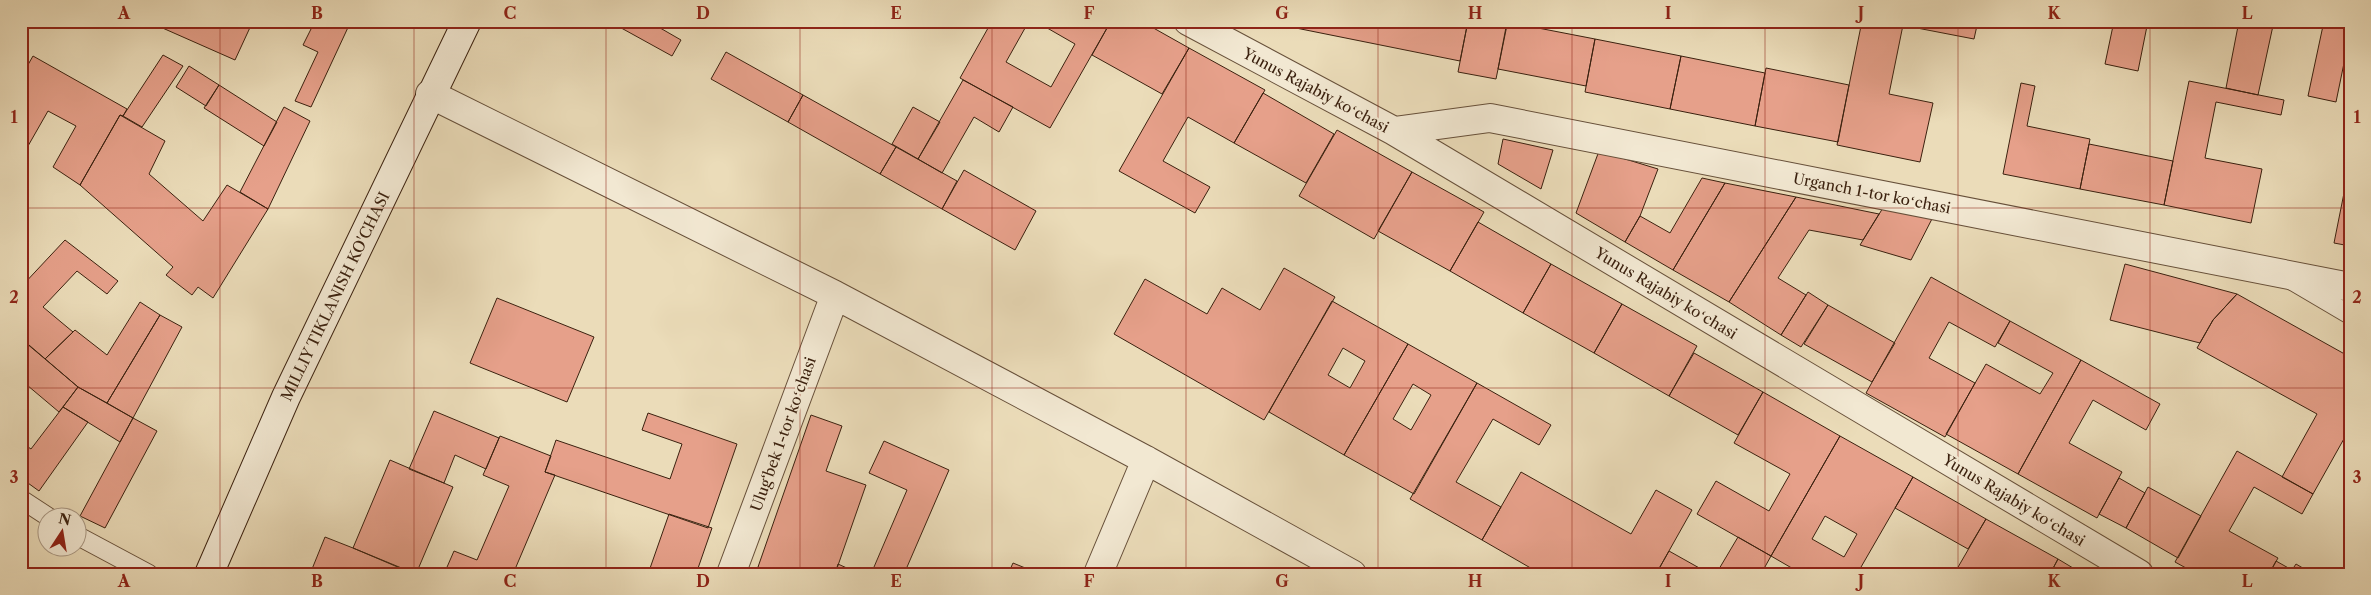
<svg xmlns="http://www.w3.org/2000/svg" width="2371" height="595" viewBox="0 0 2371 595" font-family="'Libre Caslon Text',serif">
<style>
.building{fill:#e6a08a;stroke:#3b210f;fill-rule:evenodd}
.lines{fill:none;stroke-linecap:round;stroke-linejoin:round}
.lane-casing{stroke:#67503a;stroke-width:20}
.street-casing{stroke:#67503a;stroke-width:30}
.secondary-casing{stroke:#3b210f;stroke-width:30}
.lane{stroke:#f2e8d2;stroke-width:18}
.street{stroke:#f2e8d2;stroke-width:28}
.secondary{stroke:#f2e8d2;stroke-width:28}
.grid{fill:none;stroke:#8f2418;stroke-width:1;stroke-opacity:0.55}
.labels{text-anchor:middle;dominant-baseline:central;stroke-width:4.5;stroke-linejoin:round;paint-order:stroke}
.street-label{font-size:15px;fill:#3b210f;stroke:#f2e8d2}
.neatline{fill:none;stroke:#8f2418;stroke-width:2}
.grid-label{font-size:16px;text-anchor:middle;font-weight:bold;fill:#8f2418}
</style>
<rect width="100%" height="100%" fill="#ebdcb9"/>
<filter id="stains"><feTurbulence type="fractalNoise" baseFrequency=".004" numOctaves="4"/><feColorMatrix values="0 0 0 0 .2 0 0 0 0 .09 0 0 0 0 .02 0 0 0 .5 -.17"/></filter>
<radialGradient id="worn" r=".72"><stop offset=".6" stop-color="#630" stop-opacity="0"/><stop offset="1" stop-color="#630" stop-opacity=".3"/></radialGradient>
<!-- building -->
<path class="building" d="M21,21h12l-12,20z
M160,21h93l-18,39 -77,-34z
M315,21h36l-40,86 -16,-6 23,-49 -15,-7z
M616,21h32l33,19 -9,16 -58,-32z
M992,21h37l-23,41 45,25 24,-43 -40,-23h76l-61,107 -90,-50z
M1111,21h30l48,27 -27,46 -70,-39z
M1261,21h207l-8,40z
M1468,21h17l22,4 -11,54 -38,-7z
M1862,21h20l21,4 -14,69 44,9 -13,59 -83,-17z
M1892,21h86l-4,18 -83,-16z
M2114,21h34l-10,50 -33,-7z
M2239,21h35l-16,74 -32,-7z
M2324,21h26v13l-14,68 -28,-6z
M1507,22l88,17 -9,47 -88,-17z
M1595,39l86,17 -11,53 -85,-17z
M1189,48l76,42 -31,53 -46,-26 -25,44 47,26 -15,26 -76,-42z
M726,52l77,43 -15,27 -77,-43z
M163,55l20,11 -41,61 -19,-11z
M33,56l94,53 -4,7 -3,-1 -40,70 -27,-18 23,-41 -28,-15 -20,35 -7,-3v-66z
M1681,56l84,17 -10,53 -85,-17z
M189,66l30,19 -13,21 -30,-19z
M1766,68l83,17 -11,57 -83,-16z
M963,80l50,27 -14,25 -25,-15 -32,56 -24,-14z
M2189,81l95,19 -3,15 -65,-13 -11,56 57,11 -11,54 -87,-18z
M2021,83l14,3 -8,40 63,13 -10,50 -77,-15z
M219,85l58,37 -13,24 -60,-38z
M1263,93l71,41 -28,49 -72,-40z
M803,95l93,52 -16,27 -92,-52z
M284,107l26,14 -42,88 -28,-17z
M913,107l27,15 -22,37 -26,-15z
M120,115l45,26 -16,33 54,47 24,-36 41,24 -55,89 -15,-11 -6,8 -26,-20 7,-8 -93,-82z
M1337,130l75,42 -38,67 -75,-43z
M1503,139l50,11 -12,39 -43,-25z
M2089,144l84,17 -9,44 -84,-16z
M896,147l61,34 -15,28 -62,-35z
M1599,151l59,18 -18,47 -15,26 -49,-29z
M964,170l72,41 -21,39 -73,-41z
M1412,172l72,40 -34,59 -72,-40z
M1702,178l23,5 -52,87 -48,-28 15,-26 30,17z
M1725,183l71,14 -67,105 -56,-32z
M2346,183l4,1v62l-16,-3z
M1796,197l83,17 -16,26 -54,-10 -31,48 28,17 -25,40 -52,-33z
M1886,203l49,10 -24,47 -51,-15z
M1478,222l73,42 -28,49 -73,-42z
M65,240l53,41 -11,13 -30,-23 -34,36 30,25 -28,27 -19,-16 2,-3 -7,-5v-48z
M1551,264l71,40 -28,49 -71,-40z
M2125,264l112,30 -24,26 -13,23 -90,-23z
M1284,268l51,29 -71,123 -150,-86 31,-55 62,35 15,-26 38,22z
M1931,277l79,44 -15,26 -46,-25 -20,36 46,25 -30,54 -79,-44z
M1808,292l20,13 -27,42 -20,-12z
M2237,294l113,63v71l-37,66 -31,-17 35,-63 -120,-66 16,-28z
M497,298l97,39 -27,65 -97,-39z
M1332,301l76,43 -64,111 -75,-43zM1343,348l22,13 -15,27 -22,-13z
M140,302l20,13 -53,88 -29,-16 -33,-28 30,-29 32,25z
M1622,304l75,42 -28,50 -75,-43z
M1828,305l67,38 -23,39 -68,-38z
M160,315l22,12 -49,91 -26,-15z
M2010,321l71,39 -63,114 -72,-40 40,-70 54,30 13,-21 -55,-30z
M21,335l7,5 -7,11z
M1408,344l69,39 -63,111 -70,-39zM1413,384l18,11 -20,35 -18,-11z
M29,345l49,42 -19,25 -38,-32v-24z
M1694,353l69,39 -25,43 -69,-39z
M2081,360l79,44 -14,26 -53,-30 -24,43 53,29 -25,46 -79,-44z
M1477,383l74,42 -12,20 -46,-26 -37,63 45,25 -19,33 -72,-41z
M78,387l55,31 -13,24 -57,-35z
M1763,392l77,44 -69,120 -74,-42 19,-33 53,30 21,-37 -56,-31z
M63,407l25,15 -49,69 -18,-13v-36l10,7z
M434,411l65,27 -13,31 -31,-14 -11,28 -35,-14z
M648,413l89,31 -29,84 -163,-56 11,-32 114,39 12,-35 -40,-14z
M811,415l31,11 -16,45 40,14 -31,89h-58l-19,-7z
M133,418l24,13 -52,97 -25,-12z
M500,436l51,20 -6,16 10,3 -42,99h-69l10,-23 23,9 32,-74 -26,-11z
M1840,436l73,41 -56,97h-55l-31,-18zM1825,516l32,18 -13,23 -32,-18z
M884,441l65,29 -45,104h-33l36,-84 -38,-17z
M2237,451l76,43 -11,20 -48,-27 -25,44 49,27 -9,16h-72l-22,-12z
M390,460l63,27 -37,87 -63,-26z
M1521,472l110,62 25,-44 36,20 -36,64h-115l-59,-34z
M1913,477l73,42 -18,30 -73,-41z
M2119,478l26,15 -19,35 -27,-14z
M2148,487l53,29 -23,42 -52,-30z
M669,514l43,14 -16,46h-48z
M1986,519l72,40 -8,15h-96z
M325,537l28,11 61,26h-104z
M1738,537l33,19 -10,18h-45z
M1669,551l41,23h-54z
M2058,559l25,15h-33z
M2276,561l16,9 4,-6 17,10h-44z
M1013,563l27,11h-32z
M838,564l22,10h-25z"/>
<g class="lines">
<!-- lane casing -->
<g class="lane-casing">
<path id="lane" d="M2294,282l56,33
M21,499l29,19
M78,536l71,38"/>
</g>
<!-- street casing -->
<g class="street-casing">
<path id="street" d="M1188,21l206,110 745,443
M430,94l405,201 311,165 206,114
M1394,131l96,-13 860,169
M731,574l104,-279
M1098,574l48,-114"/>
</g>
<!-- secondary casing -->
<g class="secondary-casing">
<g id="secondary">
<path id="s1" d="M209,574l77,-177 181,-376"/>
</g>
</g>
<!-- lane -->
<use href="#lane" class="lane"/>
<!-- street -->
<use href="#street" class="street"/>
<!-- secondary -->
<use href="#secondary" class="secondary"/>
</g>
<!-- grid -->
<path class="grid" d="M220,21v553M414,21v553M606,21v553M800,21v553M992,21v553M1186,21v553M1378,21v553M1572,21v553M1765,21v553M1958,21v553M2150,21v553M21,208h2329M21,388h2329"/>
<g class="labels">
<!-- street labels -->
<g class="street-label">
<text transform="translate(1316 90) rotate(28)">Yunus Rajabiy koʻchasi</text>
<text transform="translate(1872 193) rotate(11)">Urganch 1-tor koʻchasi</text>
<text transform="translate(1666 293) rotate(31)">Yunus Rajabiy koʻchasi</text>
<text stroke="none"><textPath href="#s1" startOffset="305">MILLIY TIKLANISH KO'CHASI</textPath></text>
<text transform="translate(783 434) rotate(-70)">Ulug‘bek 1-tor koʻchasi</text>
<text transform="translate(2014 500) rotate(31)">Yunus Rajabiy koʻchasi</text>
</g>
</g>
<!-- margin -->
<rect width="2371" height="595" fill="none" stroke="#ebdcb9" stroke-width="55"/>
<!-- north arrow -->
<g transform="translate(62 532) rotate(12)"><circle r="24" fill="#f2e8d2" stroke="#a99884"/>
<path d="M0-4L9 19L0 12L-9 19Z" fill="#8f2418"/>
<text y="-8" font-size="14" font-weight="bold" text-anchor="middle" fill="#3b210f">N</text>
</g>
<rect x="28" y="28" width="2316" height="540" class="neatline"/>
<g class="grid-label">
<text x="124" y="19">A</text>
<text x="317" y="19">B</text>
<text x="510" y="19">C</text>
<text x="703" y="19">D</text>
<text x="896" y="19">E</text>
<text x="1089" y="19">F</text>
<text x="1282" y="19">G</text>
<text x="1475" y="19">H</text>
<text x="1668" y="19">I</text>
<text x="1861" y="19">J</text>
<text x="2054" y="19">K</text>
<text x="2247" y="19">L</text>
<text x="14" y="123">1</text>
<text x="2357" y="123">1</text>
<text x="14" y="303">2</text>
<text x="2357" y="303">2</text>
<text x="14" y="483">3</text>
<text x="2357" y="483">3</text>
<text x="124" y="587">A</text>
<text x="317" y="587">B</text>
<text x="510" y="587">C</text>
<text x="703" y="587">D</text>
<text x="896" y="587">E</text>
<text x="1089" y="587">F</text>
<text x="1282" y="587">G</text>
<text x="1475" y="587">H</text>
<text x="1668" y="587">I</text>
<text x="1861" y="587">J</text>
<text x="2054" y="587">K</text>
<text x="2247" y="587">L</text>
</g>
<rect width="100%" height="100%" filter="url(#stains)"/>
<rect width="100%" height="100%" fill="url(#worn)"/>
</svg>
